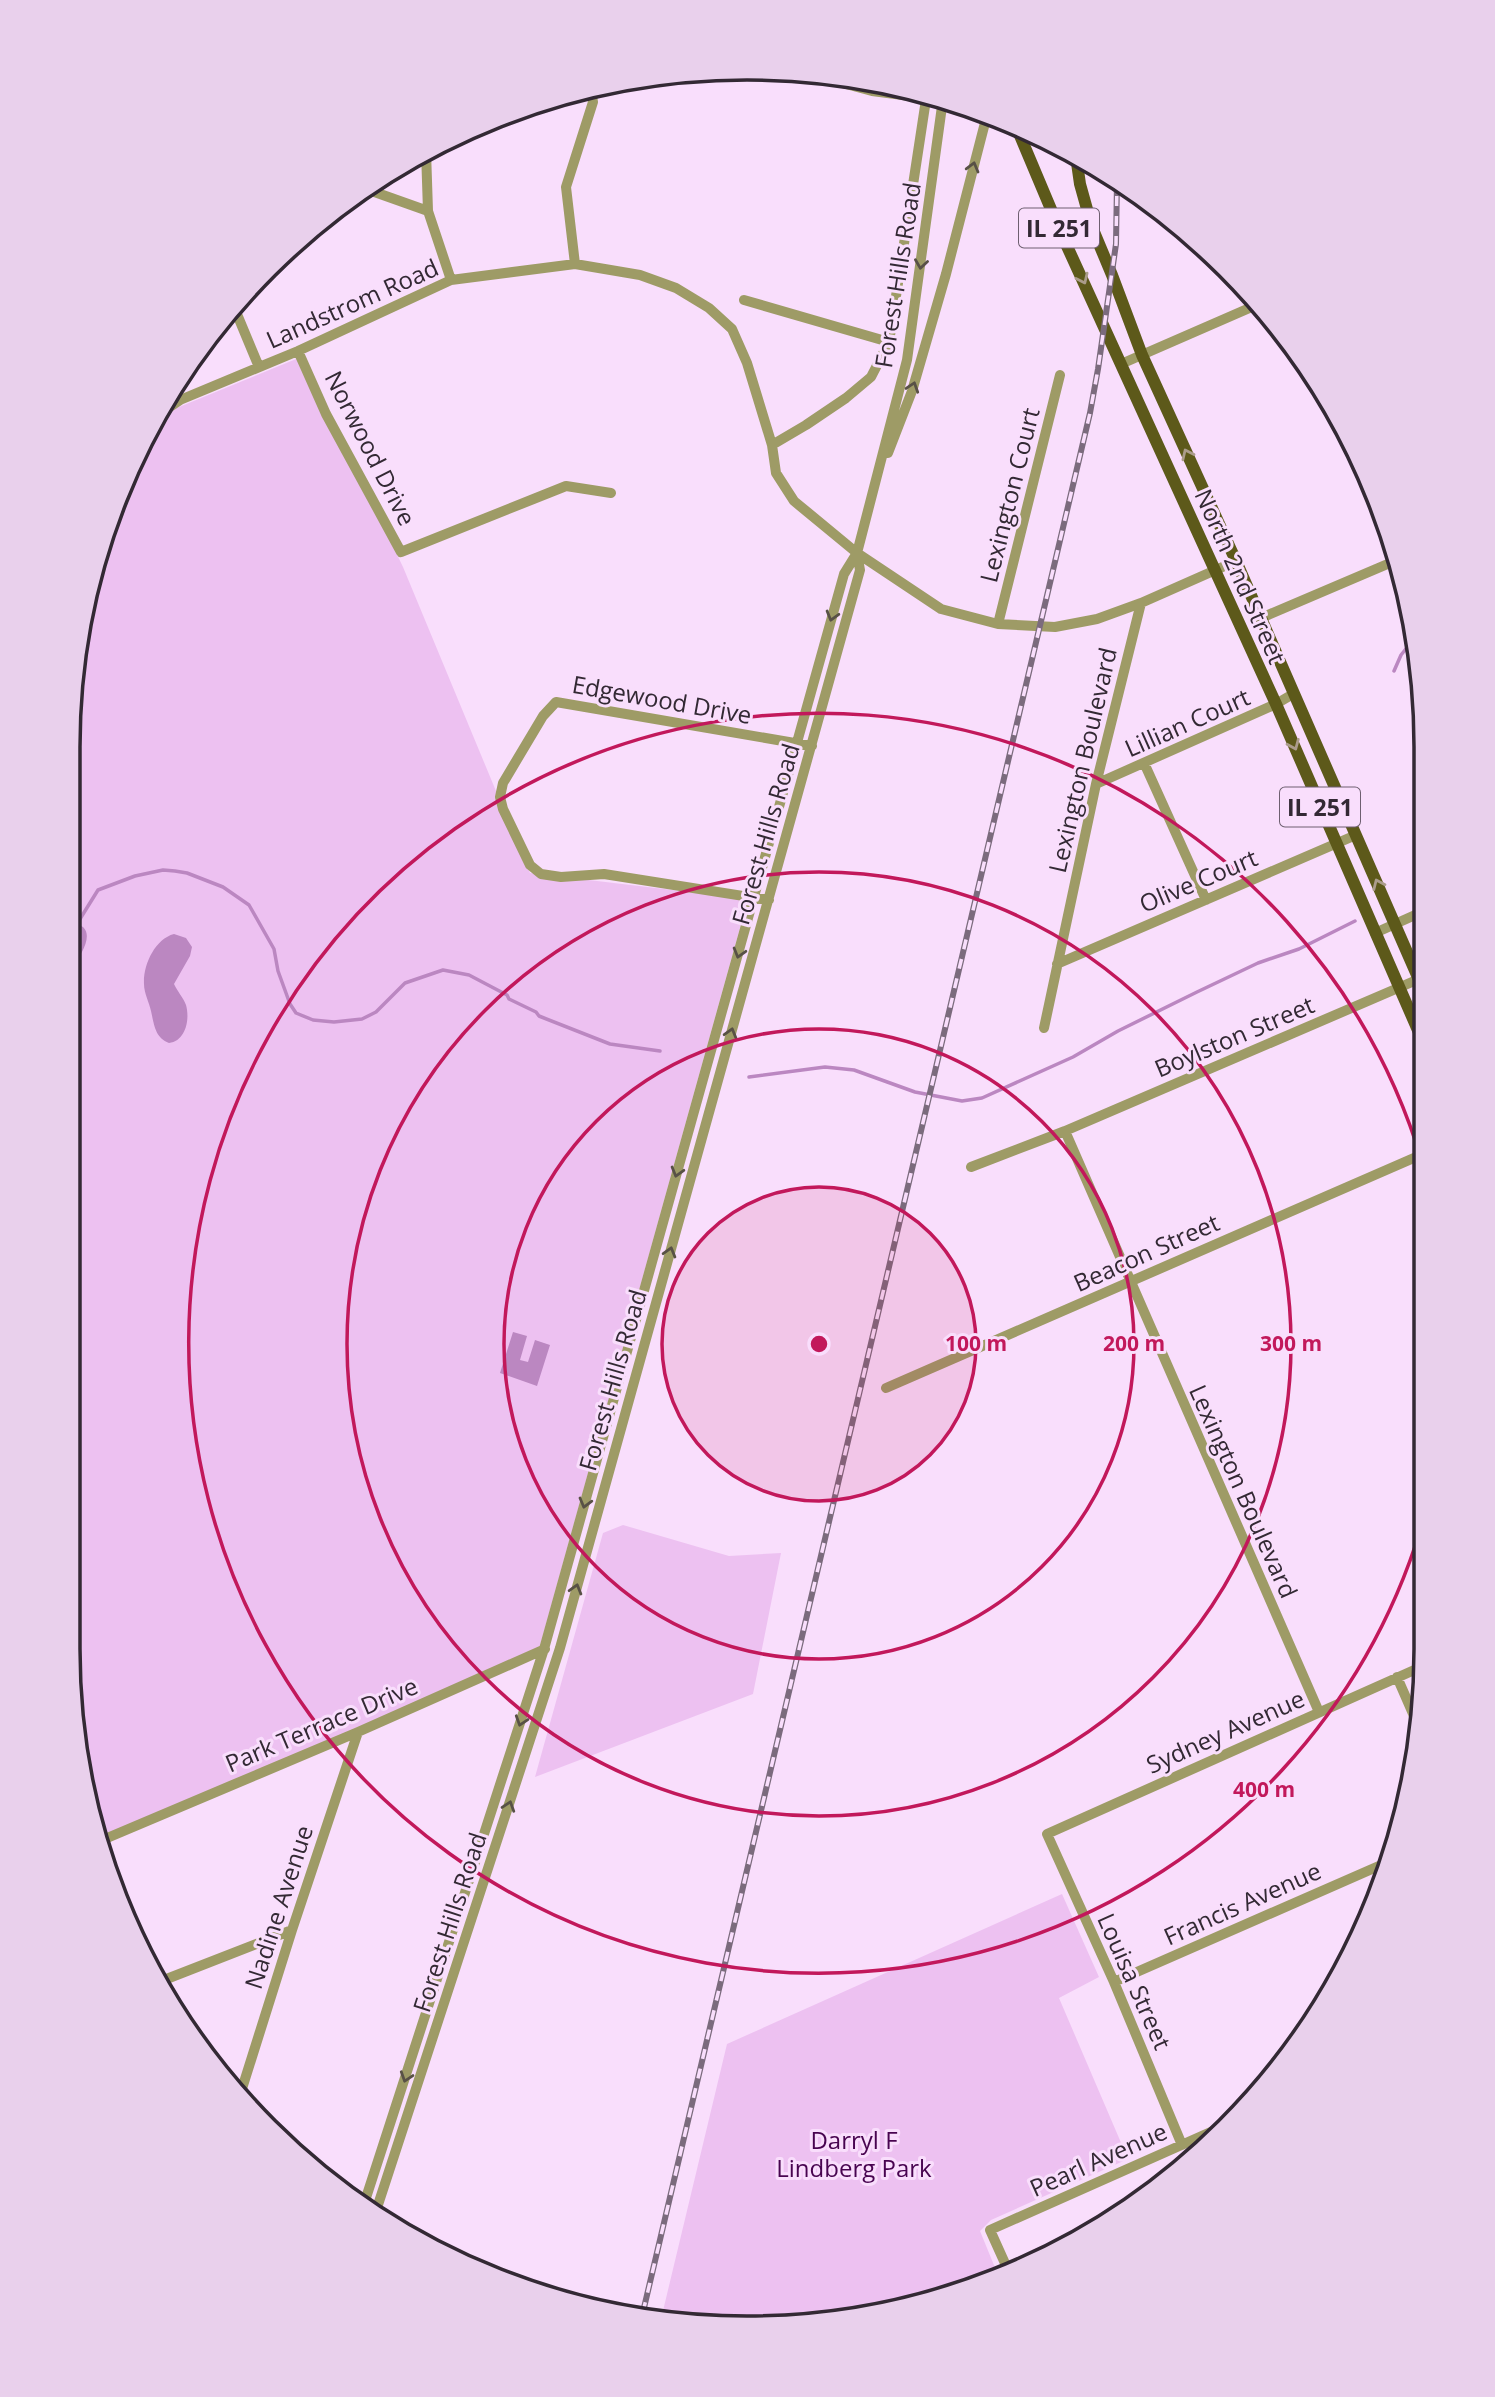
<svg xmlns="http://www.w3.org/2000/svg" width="1495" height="2397" viewBox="0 0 1495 2397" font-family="'Open Sans',sans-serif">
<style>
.green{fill:#edc1f1}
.water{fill:#bb87c1}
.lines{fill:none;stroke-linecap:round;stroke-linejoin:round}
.stream{stroke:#bb87c1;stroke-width:3.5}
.minor{stroke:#9e9b66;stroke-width:10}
.major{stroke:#5d591a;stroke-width:12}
.rail-casing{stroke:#7b6b7d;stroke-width:6}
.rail{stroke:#f9defc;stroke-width:3.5;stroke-dasharray:10;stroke-linecap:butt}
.oneway{stroke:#585146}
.oneway2{stroke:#ab9c8b}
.ring{fill:none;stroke:#c2185b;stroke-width:3.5}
.labels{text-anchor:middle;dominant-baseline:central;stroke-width:6;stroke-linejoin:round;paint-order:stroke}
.shield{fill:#f9defc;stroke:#6e5f70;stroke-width:2}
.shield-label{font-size:23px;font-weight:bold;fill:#332934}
.street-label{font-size:24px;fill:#332934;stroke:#f9defc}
.park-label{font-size:24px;fill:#480450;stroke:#f9defc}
.rim{fill:none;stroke:#332934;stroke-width:3.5}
.centre{fill:#c2185b;stroke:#f9defc;stroke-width:3.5}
.ring-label{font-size:21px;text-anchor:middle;font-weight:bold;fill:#c2185b;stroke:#f9defc;stroke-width:6;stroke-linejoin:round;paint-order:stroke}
</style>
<rect width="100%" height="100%" fill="#f9defc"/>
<!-- green -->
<path class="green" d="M301,357l102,210 127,306 218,26 -209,750 -439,191 -32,-191 6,-990 46,-171 42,-74z
M623,1525l106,31 52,-3 -28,141 -218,83 68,-244z
M1062,1894l37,83 -40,21 69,161 -137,61 -11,11 18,44 -33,18 -218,36 -85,-14 65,-271z"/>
<!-- water -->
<path class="water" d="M72,923c27,3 11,31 0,43z
M174,934l12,4 6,9 -2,9 -16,28c3,7 9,13 12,21 4,14 0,36 -17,38 -14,-5 -15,-19 -18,-32 -2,-9 -7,-18 -7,-27 -1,-19 11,-45 30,-50z
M513,1332l14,4 -7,24 8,2 7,-22 15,5 -13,41 -37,-13z"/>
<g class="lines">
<!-- stream -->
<path class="stream" d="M1394,671l7,-16 12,-15
M75,927l23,-37 37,-14 28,-6 12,1 12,2 36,14 26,18 25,44 4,22 12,33 6,9 17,7 21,2 28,-3 14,-7 29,-29 38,-13 26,5 38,20 2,4 27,13 3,4 71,28 50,7
M749,1077l76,-10 29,3 61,22 47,9 20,-3 91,-41 45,-26 79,-39 61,-29 41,-14 56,-28"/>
<!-- minor -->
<path class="minor" d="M835,81l37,10 54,7
M426,151l2,60 23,69
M366,189l62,22
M575,264l-9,-77 27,-85 -2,-12
M744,300l145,42
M234,307l25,60
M298,351l28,63 75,138 165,-66 45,7
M1121,364l140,-61
M165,410l15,-10 118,-49 153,-71 124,-16 65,11 36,13 33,20 23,21 15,34 25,82 4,28 18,28 63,52 84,56 57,15 57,3 42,-8 44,-16 95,-42
M772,445l34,-20 40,-27 25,-21 18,-35 38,-249
M888,453l24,-62 34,-117 41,-159
M1261,618l136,-58
M998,624l62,-249
M1145,765l61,135
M1096,784l180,-80 17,-10
M769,900l-165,-26 -43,3 -20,-3 -11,-9 -27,-56 -3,-12 3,-14 40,-67 13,-14 256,44
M1375,933l49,-22
M1057,964l299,-129
M1044,1028l52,-244 45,-181
M1065,1131l254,581
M971,1167l94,-36 354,-152
M886,1388l537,-234
M1397,1677l24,55
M100,1841l258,-109 187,-83
M164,1980l128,-50
M1114,1982l274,-120
M240,2095l52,-165 66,-198
M1182,2145l-68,-163 -67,-148 374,-167
M364,2204l180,-555 300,-1075 13,-21 50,-193 36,-261
M376,2211l184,-563 300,-1078 -3,-17
M1008,2270l-18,-40 232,-103"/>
<!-- major -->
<path class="major" d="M1016,126l45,107 215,471 148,340
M1076,156l4,28 12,43 20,48 30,80 94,206 188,430"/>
<!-- rail casing -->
<g class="rail-casing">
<path id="rail" d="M643,2312l447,-1899 8,-44 18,-125 1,-63"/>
</g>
<!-- rail -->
<use href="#rail" class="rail"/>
</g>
<!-- one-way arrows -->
<defs><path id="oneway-chevron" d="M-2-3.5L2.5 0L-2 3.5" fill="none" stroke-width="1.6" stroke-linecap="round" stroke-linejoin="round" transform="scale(1.75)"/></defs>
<g class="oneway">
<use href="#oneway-chevron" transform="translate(973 167) rotate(-75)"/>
<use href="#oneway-chevron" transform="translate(921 264) rotate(98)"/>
<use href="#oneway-chevron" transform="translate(913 387) rotate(-72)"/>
<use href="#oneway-chevron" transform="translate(832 616) rotate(106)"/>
<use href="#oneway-chevron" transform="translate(739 953) rotate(106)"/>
<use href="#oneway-chevron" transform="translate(731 1033) rotate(-74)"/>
<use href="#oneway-chevron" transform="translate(677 1172) rotate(106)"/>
<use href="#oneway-chevron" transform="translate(670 1252) rotate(-74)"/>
<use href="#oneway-chevron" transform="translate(585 1503) rotate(105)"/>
<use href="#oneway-chevron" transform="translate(576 1589) rotate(-74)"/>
<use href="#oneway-chevron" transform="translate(521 1721) rotate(108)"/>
<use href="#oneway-chevron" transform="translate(509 1806) rotate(-72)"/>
<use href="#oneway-chevron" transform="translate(406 2077) rotate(108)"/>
</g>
<g class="oneway2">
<use href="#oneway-chevron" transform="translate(1083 279) rotate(65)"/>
<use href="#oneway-chevron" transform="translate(1187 454) rotate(-115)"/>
<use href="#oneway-chevron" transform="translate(1294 745) rotate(67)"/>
<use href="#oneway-chevron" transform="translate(1378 884) rotate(-114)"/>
</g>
<!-- distance rings -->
<circle cx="819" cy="1344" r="157" fill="#c2185b" fill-opacity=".12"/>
<g class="ring">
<circle cx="819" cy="1344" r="157"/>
<circle cx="819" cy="1344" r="315"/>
<circle cx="819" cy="1344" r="472"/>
<path d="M1421 1528A630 630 0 1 1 1423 1165"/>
</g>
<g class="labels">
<!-- shield labels -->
<g class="shield">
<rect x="1019" y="208.5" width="80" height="39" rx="5"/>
<rect x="1280" y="787.5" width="80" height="39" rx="5"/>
</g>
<g class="shield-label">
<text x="1059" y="228">IL 251</text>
<text x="1320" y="807">IL 251</text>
</g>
<!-- street labels -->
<g class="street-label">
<text transform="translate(897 275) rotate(-81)">Forest Hills Road</text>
<text transform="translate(352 303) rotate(-24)">Landstrom Road</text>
<text transform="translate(371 448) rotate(63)">Norwood Drive</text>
<text transform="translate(1009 495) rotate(-76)">Lexington Court</text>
<text transform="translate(1241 576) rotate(66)">North 2nd Street</text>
<text transform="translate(662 699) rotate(10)">Edgewood Drive</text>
<text transform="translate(1187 722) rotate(-24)">Lillian Court</text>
<text transform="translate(1082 760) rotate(-77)">Lexington Boulevard</text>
<text transform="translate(765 834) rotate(-74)">Forest Hills Road</text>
<text transform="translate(1198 880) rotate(-23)">Olive Court</text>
<text transform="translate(1234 1036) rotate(-23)">Boylston Street</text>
<text transform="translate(1146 1252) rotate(-24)">Beacon Street</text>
<text transform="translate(612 1380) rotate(-74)">Forest Hills Road</text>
<text transform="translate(1244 1491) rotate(66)">Lexington Boulevard</text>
<text transform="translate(321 1724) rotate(-23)">Park Terrace Drive</text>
<text transform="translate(1225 1731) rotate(-24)">Sydney Avenue</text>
<text transform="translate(1242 1903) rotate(-24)">Francis Avenue</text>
<text transform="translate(278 1907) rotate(-72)">Nadine Avenue</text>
<text transform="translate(449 1922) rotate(-72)">Forest Hills Road</text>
<text transform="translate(1135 1981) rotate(66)">Louisa Street</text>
<text transform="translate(1098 2159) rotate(-24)">Pearl Avenue</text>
</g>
<!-- park labels -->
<g class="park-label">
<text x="854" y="2139">Darryl F<tspan x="854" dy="28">Lindberg Park</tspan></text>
</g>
</g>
<!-- crop -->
<path d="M0 0H1495V2397H0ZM747 80H747A667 667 0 0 1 1414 747V1649A667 667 0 0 1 747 2316H747A667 667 0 0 1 80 1649V747A667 667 0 0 1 747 80Z" fill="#e9d0ec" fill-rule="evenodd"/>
<path class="rim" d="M747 80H747A667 667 0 0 1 1414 747V1649A667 667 0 0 1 747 2316H747A667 667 0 0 1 80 1649V747A667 667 0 0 1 747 80Z"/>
<circle cx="819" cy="1344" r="10" class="centre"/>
<g class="ring-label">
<text x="976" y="1351">100 m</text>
<text x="1134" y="1351">200 m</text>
<text x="1291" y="1351">300 m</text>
<text x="1264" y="1797">400 m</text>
</g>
</svg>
